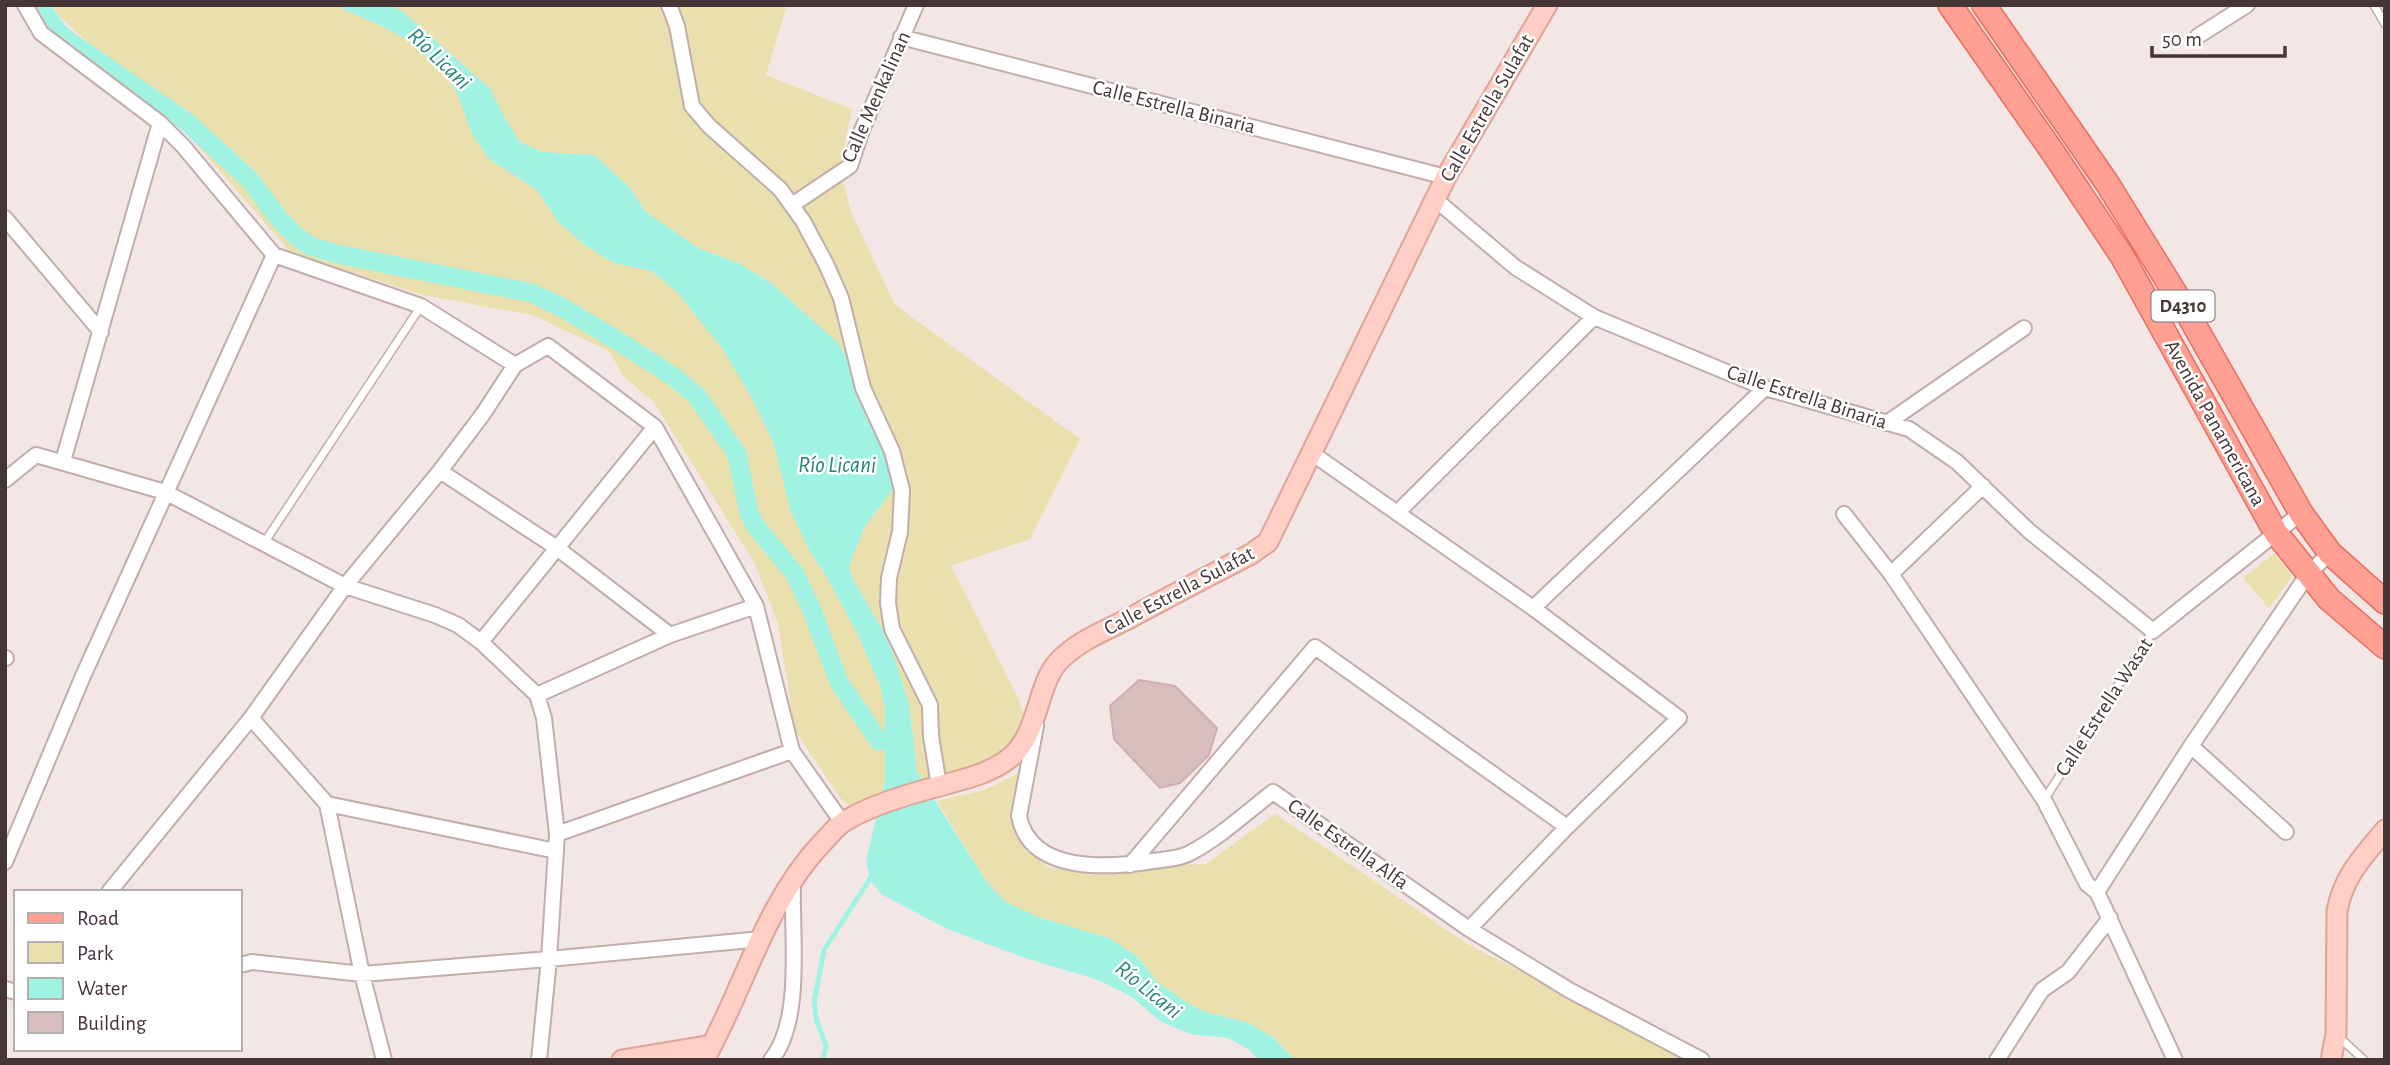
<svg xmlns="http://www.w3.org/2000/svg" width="2390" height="1065" viewBox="0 0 2390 1065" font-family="'Alegreya Sans',sans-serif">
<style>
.green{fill:#e9e0ad}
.water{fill:#a0f2e3}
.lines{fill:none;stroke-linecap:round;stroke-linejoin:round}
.stream{stroke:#a0f2e3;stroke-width:5}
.canal{stroke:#a0f2e3;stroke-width:19}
.building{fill:#d8bebe;stroke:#d0aeae;stroke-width:2}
.lane-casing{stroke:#c2adab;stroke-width:10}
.street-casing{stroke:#c2adab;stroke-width:18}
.secondary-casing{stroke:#dea49a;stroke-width:23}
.primary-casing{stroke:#e76e60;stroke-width:26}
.lane{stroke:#fff;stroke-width:7}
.street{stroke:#fff;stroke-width:14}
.secondary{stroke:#ffcec4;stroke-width:19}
.primary{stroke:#ffa093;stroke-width:23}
.labels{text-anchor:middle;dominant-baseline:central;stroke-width:5;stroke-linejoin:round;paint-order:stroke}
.shield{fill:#fff;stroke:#7e7272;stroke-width:2}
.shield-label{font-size:19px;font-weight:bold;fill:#463535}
.street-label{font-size:21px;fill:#463535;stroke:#fff}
.water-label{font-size:23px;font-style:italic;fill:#238473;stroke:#fff}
</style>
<rect width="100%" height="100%" fill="#f3e7e6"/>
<!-- green -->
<path class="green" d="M53,5h281l50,22 25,14 34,30 14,22 16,41 16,25 48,31 21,32 28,24 28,17 38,8 26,22 46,57 26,44 23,47 18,71 19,39 19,30 29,54 22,50 5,23v73l-3,13 -28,14 -12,-8 -47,-69 -17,-108 -24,-61 -101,-161 -29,-24 -15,-26 -77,-36 -109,-20 -132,-42 -105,-121 -129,-118z
M388,5h399l-21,70 86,34 -12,60 11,43 44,93 185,134 -50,100 -79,27 66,130 12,31 -12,19 -28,15 -65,21 -7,-10 -8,-68 -14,-45 -12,-28 -30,-52 -4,-13 15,-38 29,-39 -95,-180 -27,-26 -33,-20 -38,-14 -54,-37 -17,-25 -35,-32 -51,-3 -23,-10 -14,-22 -16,-31 -88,-78z
M2275,553l17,24 -23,31 -26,-30z
M1024,771l-10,37 -1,20 12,20 23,19 25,5h39l50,-7 44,-1 69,-50 191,129 226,117h-397l-21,-22 -27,-16 -39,-9 -16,-7 -35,-24 -20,-26 -28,-18 -71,-21 -32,-15 -18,-18 -51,-83 47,-11z"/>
<!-- water -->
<path class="water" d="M334,5h54l14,6 88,78 16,31 14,22 23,10 51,3 35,32 17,25 54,37 38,14 33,20 67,60 20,32 40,89 -5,25 -29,39 -15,38 4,13 30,52 12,28 14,45 8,68 71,112 18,18 32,15 71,21 28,18 20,26 35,24 16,7 39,9 27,16 21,22h-35l-12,-11 -20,-11 -38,-4 -30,-13 -28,-24 -34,-17 -76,-23 -75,-28 -66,-35 -11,-14 -4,-19 19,-80v-73l-5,-23 -22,-50 -29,-54 -19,-30 -19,-39 -18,-71 -23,-46 -26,-44 -46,-58 -26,-22 -38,-8 -28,-17 -28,-24 -21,-32 -48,-31 -17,-25 -15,-41 -14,-22 -34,-30 -25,-14z"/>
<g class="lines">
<!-- stream -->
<path class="stream" d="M823,1060l3,-15 -9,-23 -3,-19 10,-53 49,-76"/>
<!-- canal -->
<path class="canal" d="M39,5l16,23 11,11 121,83 63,58 30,40 16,16 14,10 27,8 195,39 31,15 52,31 59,38 23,19 40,58 12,59 8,15 38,46 16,34 28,74 40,59 25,-5"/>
</g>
<!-- building -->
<path class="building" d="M1139,680l36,6 42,42 -8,27 -29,28 -20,5 -46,-49 -4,-33z"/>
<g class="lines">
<!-- lane casing -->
<g class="lane-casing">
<path id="lane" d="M2374,5l11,19
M264,543l157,-237
M2044,800l109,-169
M2339,1037l25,23"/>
</g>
<!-- street casing -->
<g class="street-casing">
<path id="street" d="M25,5l16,28 119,90 23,23 91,109 147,51 94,59 33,-19 107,81 101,179 36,145 50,71
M669,5l8,21 15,80 17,20 71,63 23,32 23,43 15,34 22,90 29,63 10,39 -2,42 -11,46 -1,25 4,26 38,76 1,31 8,50
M2198,36l49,-31
M901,37l545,140
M1436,200l79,67 79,50 171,71 144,41 48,33 72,69 124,100 148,-118
M792,205l58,-39 12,-36 54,-125
M5,218l96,114
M1887,423l137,-95
M1313,454l220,154 146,110 -112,109 -98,102
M63,461l97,-338
M440,471l117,77 113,87
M5,480l31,-25 129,37 180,94 90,29 23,10 23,17 56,53 7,23 13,116 -8,125 -10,101
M1398,512l196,-195
M1844,514l47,60 153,226 43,84 10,8 78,168
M1891,574l92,-88
M1533,608l232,-220
M481,642l174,-215
M5,658h1
M537,695l133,-60 86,-29
M251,718l76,86 35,170 22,86
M1036,726l-17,90c11,58 90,52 134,45 12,-2 27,-2 37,-8 29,-15 57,-41 83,-61l196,137 100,61 133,70
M2191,746l95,86
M327,804l229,47
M557,834l235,-83
M5,862l78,-186 191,-421
M1130,865l185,-218 252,180
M109,892l142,-174 94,-132 95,-115 43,-57 32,-49
M2097,892l94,-146 117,-172 22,-21
M240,965l12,-3 110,12 187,-15 213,-20
M5,989l11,3
M771,1060c33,-40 20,-128 22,-179
M1997,1060l45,-70 26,-18 42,-54"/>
</g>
<!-- secondary casing -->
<g class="secondary-casing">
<path id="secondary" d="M622,1060l90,-15
M704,1060c40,-71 61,-157 118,-217 7,-7 14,-17 23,-22 26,-16 65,-27 94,-35 25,-7 52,-12 73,-30 27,-24 25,-71 46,-94 18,-20 48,-32 72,-44 40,-22 81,-43 121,-64l17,-12 178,-365 101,-172
M2331,1060l5,-26 1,-123c7,-36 26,-54 48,-81"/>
</g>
<!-- primary casing -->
<g class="primary-casing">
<path id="primary" d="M1950,5l102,146 70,105 154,277 53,66 56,48
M1984,5l123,178 81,131 113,199 29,40 55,49"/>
</g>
<!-- lane -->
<use href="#lane" class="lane"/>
<!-- street -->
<use href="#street" class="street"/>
<!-- secondary -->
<use href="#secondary" class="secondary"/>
<!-- primary -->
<use href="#primary" class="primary"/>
</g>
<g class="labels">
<!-- shield labels -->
<rect class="shield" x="2151.5" y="290.5" width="63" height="31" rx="5"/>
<g class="shield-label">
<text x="2183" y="306">D4310</text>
</g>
<!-- street labels -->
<g class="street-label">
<text transform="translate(876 97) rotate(-66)">Calle Menkalinan</text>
<text transform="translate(1174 107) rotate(14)">Calle Estrella Binaria</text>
<text transform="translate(1487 108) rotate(-60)">Calle Estrella Sulafat</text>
<text transform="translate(1807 397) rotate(18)">Calle Estrella Binaria</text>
<text transform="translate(2215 423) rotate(61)">Avenida Panamericana</text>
<text transform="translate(1179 591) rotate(-28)">Calle Estrella Sulafat</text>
<text transform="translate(2104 707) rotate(-57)">Calle Estrella Wasat</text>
<text transform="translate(1348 844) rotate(35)">Calle Estrella Alfa</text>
</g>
<!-- water labels -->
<g class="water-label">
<text transform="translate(439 59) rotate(44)">Río Licani</text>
<text x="837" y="465">Río Licani</text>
<text transform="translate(1148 990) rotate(39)">Río Licani</text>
</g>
</g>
<!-- border -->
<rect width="2390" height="1065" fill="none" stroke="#463535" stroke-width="14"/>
<!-- legend -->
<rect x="14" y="890" width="228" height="161" fill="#ffffff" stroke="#b5aeae" stroke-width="2"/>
<rect x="28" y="913" width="35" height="10" fill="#ffa093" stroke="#b5aeae" stroke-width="2"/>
<text x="77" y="925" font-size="21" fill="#463535">Road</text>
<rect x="28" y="942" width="35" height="21" fill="#e9e0ad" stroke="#b5aeae" stroke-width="2"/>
<text x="77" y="960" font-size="21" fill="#463535">Park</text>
<rect x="28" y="978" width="35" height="21" fill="#a0f2e3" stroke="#b5aeae" stroke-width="2"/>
<text x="77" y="995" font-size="21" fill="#463535">Water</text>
<rect x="28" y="1012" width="35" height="21" fill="#d8bebe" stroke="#b5aeae" stroke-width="2"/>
<text x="77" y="1030" font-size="21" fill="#463535">Building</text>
<!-- scale -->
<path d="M2152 46v10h133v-10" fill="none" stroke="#463535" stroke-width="3.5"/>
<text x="2162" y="46" font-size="21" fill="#463535" stroke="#ffffff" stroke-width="5" paint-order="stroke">50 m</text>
</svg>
